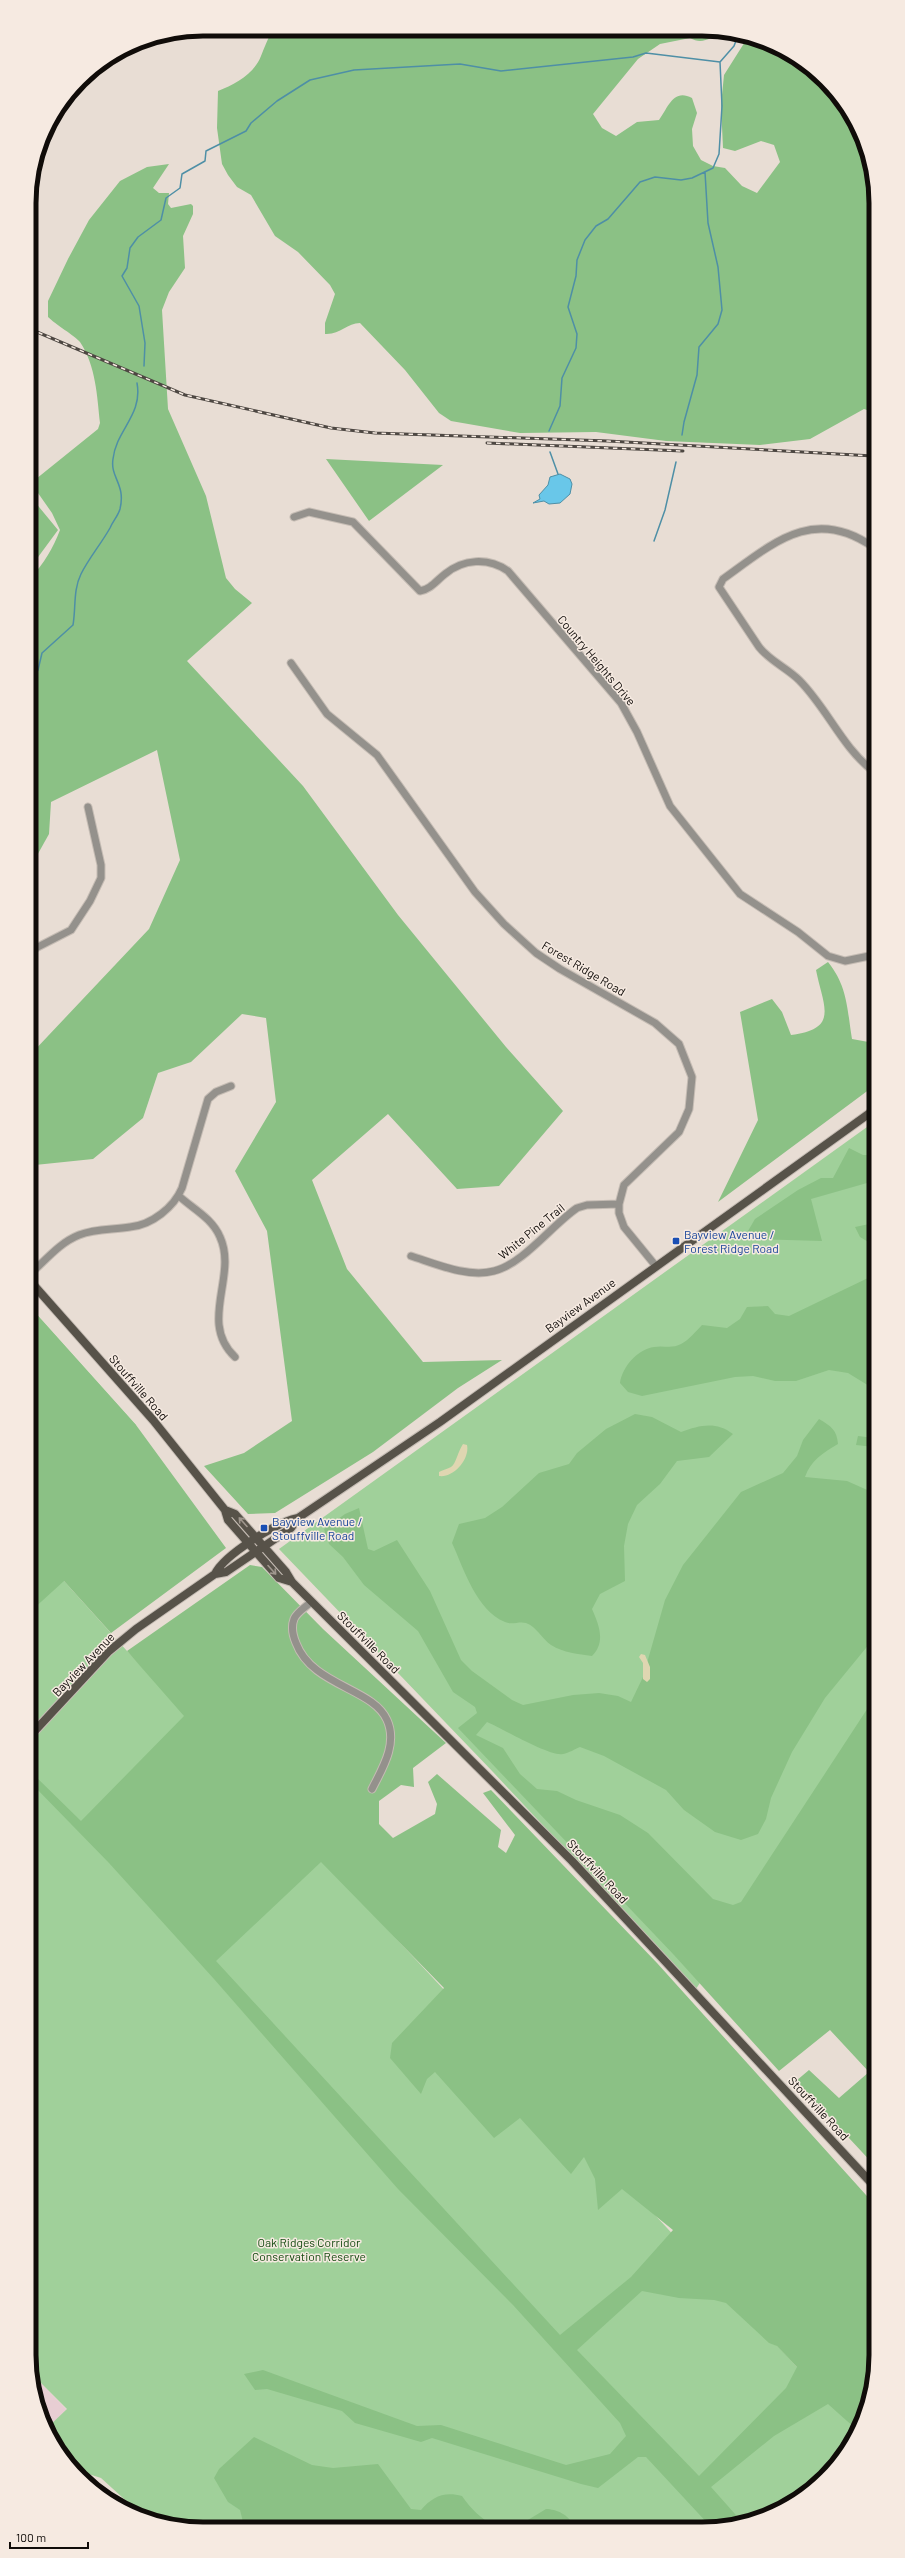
<svg xmlns="http://www.w3.org/2000/svg" width="905" height="2558" viewBox="0 0 905 2558" font-family="Barlow,sans-serif">
<style>
.education{fill:#e8ced3}
.green{fill:#a0d09a}
.forest{fill:#8bc185;fill-rule:evenodd}
.sand{fill:#dfd6b1}
.water{fill:#69c7e9;stroke:#4e8fa6}
.lines{fill:none;stroke-linecap:round;stroke-linejoin:round}
.stream{stroke:#4e8fa6;stroke-width:1.5}
.minor-casing{stroke:#c5bcb4;stroke-width:9}
.major-casing{stroke:#c5bcb4;stroke-width:10}
.minor{stroke:#94918c;stroke-width:7}
.major{stroke:#575249;stroke-width:8}
.rail-casing{stroke:#4d4742;stroke-width:3}
.rail{stroke:#f6eae1;stroke-width:1.5;stroke-dasharray:4.5;stroke-linecap:butt}
.oneway{stroke:#9f968d}
.transit-dot{fill:#1a4fb4;stroke:#f6eae1;stroke-width:1.5}
.labels{text-anchor:middle;dominant-baseline:central;stroke-width:3;stroke-linejoin:round;paint-order:stroke}
.street-label{font-size:12px;fill:#100c09;stroke:#f6eae1}
.transit-label{font-size:12px;fill:#164399;stroke:#f6eae1;text-anchor:start}
.park-label{font-size:12px;fill:#144a10;stroke:#f6eae1}
.rim{fill:none;stroke:#100c09;stroke-width:5}
</style>
<rect width="100%" height="100%" fill="#e8ddd4"/>
<!-- education -->
<path class="education" d="M32,2374l35,36 -20,18 -15,-39z"/>
<!-- green -->
<path class="green" d="M874,1122l1,588 -179,279 -203,-217 -214,-223z
M31,1308l105,117 -72,156 63,70 730,780 -24,39 -44,36 -53,20h-567l-24,-8 -44,-40 -28,-9 -21,-27 -5,-14 20,-19 -35,-35z"/>
<!-- forest -->
<path class="forest" d="M273,29l449,3c-11,6 -20,13 -32,6l-30,6 -22,15 -45,55 9,14 14,8 21,-14 22,-2c9,-12 14,-32 33,-22l5,15 -5,16 1,17 8,14 12,6 12,2 17,18 15,7 23,-31 -6,-17 -13,-4 -26,10 -12,-3 -2,-43 3,-30 24,-38 41,15 36,28 28,36 20,53v243l-9,-3 -54,30 -50,6 -94,-4 -70,-9 -76,1 -69,-12 -12,-8 -34,-43 -45,-47c-13,0 -20,12 -35,11v-11l10,-29 -5,-9 -32,-33 -23,-16 -24,-41 -14,-8 -9,-12 -6,-11 -5,-36 1,-37c17,-7 36,-17 43,-35 4,-10 7,-18 12,-27z
M169,164l-16,24 6,5h10l-1,11 3,4 20,-4 2,2v8l-10,22 2,32 -16,24 -7,18 6,99 38,87 20,82 9,11 17,14 -65,58 116,125 95,129 108,132 57,64 -64,75 -42,3 -69,-75 -76,66 35,89 76,93 79,-2 -44,28 -85,64 -98,61 -27,1 -44,-48 40,-13 48,-32 -25,-190 -32,-60 41,-69 -10,-84 -24,-4 -51,48 -33,11 -15,45 -50,41 -58,6 -4,4v-115l118,-125 31,-69 -23,-110 -106,52 -2,32 -19,34v-290c14,-14 23,-30 30,-48l-8,-17 -21,-30 67,-54 2,-6c-3,-27 -4,-57 -20,-81 -5,-6 -25,-18 -32,-25v-16l20,-42 21,-39 31,-39 27,-14z
M326,459l117,6 -74,56z
M30,496l28,34 -28,38z
M828,962c20,25 19,47 24,77l22,4v43l-156,116 40,-82 -18,-108 32,-13 10,13 9,23c49,-6 32,-29 25,-65z
M849,1148l14,7h11v26l-63,18 11,42 -67,-2 -7,-8 7,-12 43,-29 23,-12h12z
M874,1223v19l-4,1 -10,-6 -5,-10z
M874,1266v123l-26,-16 -19,-3 -33,11h-21l-22,-5 -18,1 -93,19 -14,-4 -8,-9c2,-16 18,-34 34,-36 9,-2 18,2 27,-3 8,-4 15,-13 21,-19l25,3 13,-9 7,-12 21,-1 7,8 14,2 79,-38z
M31,1308l105,117 90,123 -115,85 -47,-52 -33,30z
M635,1414l17,3 29,15c19,-7 35,-11 52,2l-24,23 -32,4 -17,23 -23,21 -9,19 -4,22 1,35 -25,13 -8,15c7,16 14,33 0,47 -14,-2 -28,-3 -41,-11 -9,-6 -14,-18 -25,-22 -6,-2 -15,2 -21,-1 -29,-12 -41,-53 -53,-79l7,-19 26,-6 17,-11 37,-34 30,-9 8,-11 29,-24z
M819,1419c12,7 18,11 19,25 -15,9 -27,16 -33,33l42,4 27,12 1,144 -50,61 -33,54 -21,46 -5,21 -8,15 -17,6 -26,-8 -31,-22 -18,-20 -62,-34 -24,-9c-5,2 -11,6 -17,7 -13,3 -60,-25 -76,-32l-11,13 27,13 17,26 17,15 20,2 19,9 44,15 28,18 65,66 20,6 8,-3 134,-205v469l-79,-85 13,-11 30,28 30,-26 -39,-42 -51,41 -105,-116 -216,-227 19,-15 -2,-6 -22,-15 -35,-61 -54,-46 -21,-28 -14,-13 -5,-15 21,-15 14,-6 9,41 6,2 23,-11 33,51 31,69 11,11 40,29 11,5 50,-10 26,-2 19,3 13,6 12,-25 22,-77 18,-35 58,-73 42,-19 14,-17 6,-16z
M858,1436l16,2v9l-18,-2z
M250,1565l12,2 61,62 123,114 -33,25 1,19 -13,-2 -22,16v23l14,14 42,-24 2,-10 -9,-22 9,-8 64,56 -3,17 8,6 9,-18 -32,-42 8,-3 166,173 218,242c0,56 11,180 -18,225l-29,-26 -54,32 -63,51 32,36 -7,3h-26l-64,-69h-8l-40,31 -17,-4 -149,-46 -11,4 -66,-19 -13,-12 -75,-22 -12,1 -11,-16 19,-4 154,56 24,-1 125,40 44,-11 16,-18 -6,-13 -107,-118 -115,-116 -184,-210 -105,-116 -77,-79v-11l49,48 103,-105 -57,-65zM321,1862l123,126 -52,55 -2,15 31,36 6,-15 8,-7 59,66 26,-20 51,56 13,-17 11,22 3,31 24,-21 51,41 -42,47 -71,58 -344,-374zM642,2291l37,7 35,2 12,3 43,40 8,3 20,21 -11,21 -87,88 -122,-126z
M254,2437l58,28 21,3 45,-4 33,45 10,1c11,-13 23,-19 41,-14 9,13 19,23 33,30h-251l-4,-16 -12,-8 -14,-24 5,-9z
M546,2509c10,0 24,6 27,17h-55z"/>
<!-- sand -->
<path class="sand" d="M463,1444l4,1c3,14 -13,33 -28,31v-4c3,-2 9,-3 12,-5 5,-3 7,-16 12,-23z
M641,1654l4,1 5,12v12l-3,3 -4,-3v-16l-4,-6z"/>
<!-- water -->
<path class="water" d="M560,474l10,5 2,5 -2,10 -10,9 -11,1 -5,-3 -11,2 7,-4 -1,-4 9,-10 2,-8z"/>
<g class="lines">
<!-- stream -->
<path class="stream" d="M144,366l1,-23 -6,-37 -17,-30 5,-8 3,-20 8,-11 23,-17 5,-22 14,-10 2,-14 23,-13 1,-10 40,-20 5,-8 26,-22 33,-21 44,-10 106,-6 41,7 132,-14 13,-4 74,9
M549,431l11,-25 2,-28 14,-30 1,-14 -9,-27 8,-31 1,-16 8,-20 11,-14 12,-7 32,-37 15,-5 26,3 11,-2 21,-10 6,-14 3,-48 -2,-44 14,-16 5,-13
M682,435l2,-13 13,-47 2,-28 19,-23 4,-14 -4,-43 -10,-44 -3,-51
M550,452l8,22
M654,541l11,-31 11,-48
M30,693l4,-7 -3,-7 7,-9 4,-17 31,-28c3,-17 0,-35 8,-51 8,-16 20,-30 29,-46 3,-7 8,-12 10,-19 6,-25 -10,-31 -7,-50 3,-29 30,-44 24,-76"/>
<!-- minor casing -->
<g class="minor-casing">
<path id="minor" d="M294,517l15,-5 44,10 67,69c11,-2 16,-10 25,-17 18,-15 43,-17 63,-3l113,132 16,29 33,74 70,88 58,38 30,24 17,5 29,-6
M873,547c-60,-42 -101,-3 -150,32l-4,8 40,60c11,14 28,21 40,33 28,28 43,67 74,91
M291,663l36,51 50,41 98,137 29,32 32,29 24,16 95,54 24,21 13,33 -3,32 -10,23 -55,53 -5,19v9l5,14 31,38
M30,951l41,-21 19,-29 11,-23v-13l-13,-58
M179,1196c14,13 33,22 41,41 18,39 -22,85 15,120
M411,1256c25,8 57,22 83,15 29,-7 58,-46 83,-63l10,-3 32,-1
M31,1273c15,-13 28,-30 48,-38 17,-7 33,-5 51,-8 22,-2 44,-20 52,-39l26,-89 8,-7 15,-6
M311,1602c-5,5 -14,10 -17,17 -3,8 -1,17 2,24 16,43 77,45 91,77 11,24 -5,49 -15,69"/>
</g>
<!-- major casing -->
<g class="major-casing">
<path id="major" d="M31,1282l122,138 72,90 3,10 51,58 13,4
M225,1510l10,4 51,58 6,10 280,279 303,326
M215,1574c9,-19 62,-52 83,-56
M31,1735l77,-83 28,-23 79,-55 11,-2 65,-44 7,-10 142,-96 434,-312"/>
</g>
<!-- minor -->
<use href="#minor" class="minor"/>
<!-- major -->
<use href="#major" class="major"/>
<!-- rail casing -->
<g class="rail-casing">
<path id="rail" d="M30,329l155,66 146,33 44,5 233,8 265,15
M487,443l196,8"/>
</g>
<!-- rail -->
<use href="#rail" class="rail"/>
</g>
<!-- one-way arrows -->
<defs><path id="oneway-shaft" d="M-6 0H5M1.5-3L5.5 0L1.5 3" fill="none" stroke-width="1.6" stroke-linecap="round" stroke-linejoin="round"/></defs>
<g class="oneway">
<use href="#oneway-shaft" transform="translate(243 1522) rotate(-132)"/>
<use href="#oneway-shaft" transform="translate(272 1570) rotate(48)"/>
</g>
<!-- markers -->
<g class="transit-dot">
<rect x="672" y="1237" width="8" height="8" rx="2"/>
<rect x="260" y="1524" width="8" height="8" rx="2"/>
</g>
<g class="labels">
<!-- street labels -->
<g class="street-label">
<text transform="translate(597 660) rotate(50)">Country Heights Drive</text>
<text transform="translate(584 968) rotate(31)">Forest Ridge Road</text>
<text transform="translate(531 1231) rotate(-39)">White Pine Trail</text>
<text transform="translate(580 1305) rotate(-36)">Bayview Avenue</text>
<text transform="translate(139 1387) rotate(49)">Stouffville Road</text>
<text transform="translate(369 1642) rotate(45)">Stouffville Road</text>
<text transform="translate(83 1664) rotate(-46)">Bayview Avenue</text>
<text transform="translate(598 1871) rotate(47)">Stouffville Road</text>
<text transform="translate(819 2108) rotate(47)">Stouffville Road</text>
</g>
<!-- transit labels -->
<g class="transit-label">
<text x="684" y="1234">Bayview Avenue /<tspan x="684" dy="14">Forest Ridge Road</tspan></text>
<text x="272" y="1521">Bayview Avenue /<tspan x="272" dy="14">Stouffville Road</tspan></text>
</g>
<!-- park labels -->
<g class="park-label">
<text x="309" y="2242">Oak Ridges Corridor<tspan x="309" dy="14">Conservation Reserve</tspan></text>
</g>
</g>
<!-- crop -->
<path d="M0 0H905V2558H0ZM203 36H702A167 167 0 0 1 869 203V2355A167 167 0 0 1 702 2522H203A167 167 0 0 1 36 2355V203A167 167 0 0 1 203 36Z" fill="#f6eae1" fill-rule="evenodd"/>
<path class="rim" d="M203 36H702A167 167 0 0 1 869 203V2355A167 167 0 0 1 702 2522H203A167 167 0 0 1 36 2355V203A167 167 0 0 1 203 36Z"/>
<!-- scale -->
<path d="M10 2542v6h78v-6" fill="none" stroke="#100c09" stroke-width="2"/>
<text x="16" y="2542" font-size="12" fill="#100c09" stroke="#f6eae1" stroke-width="3" paint-order="stroke">100 m</text>
</svg>
